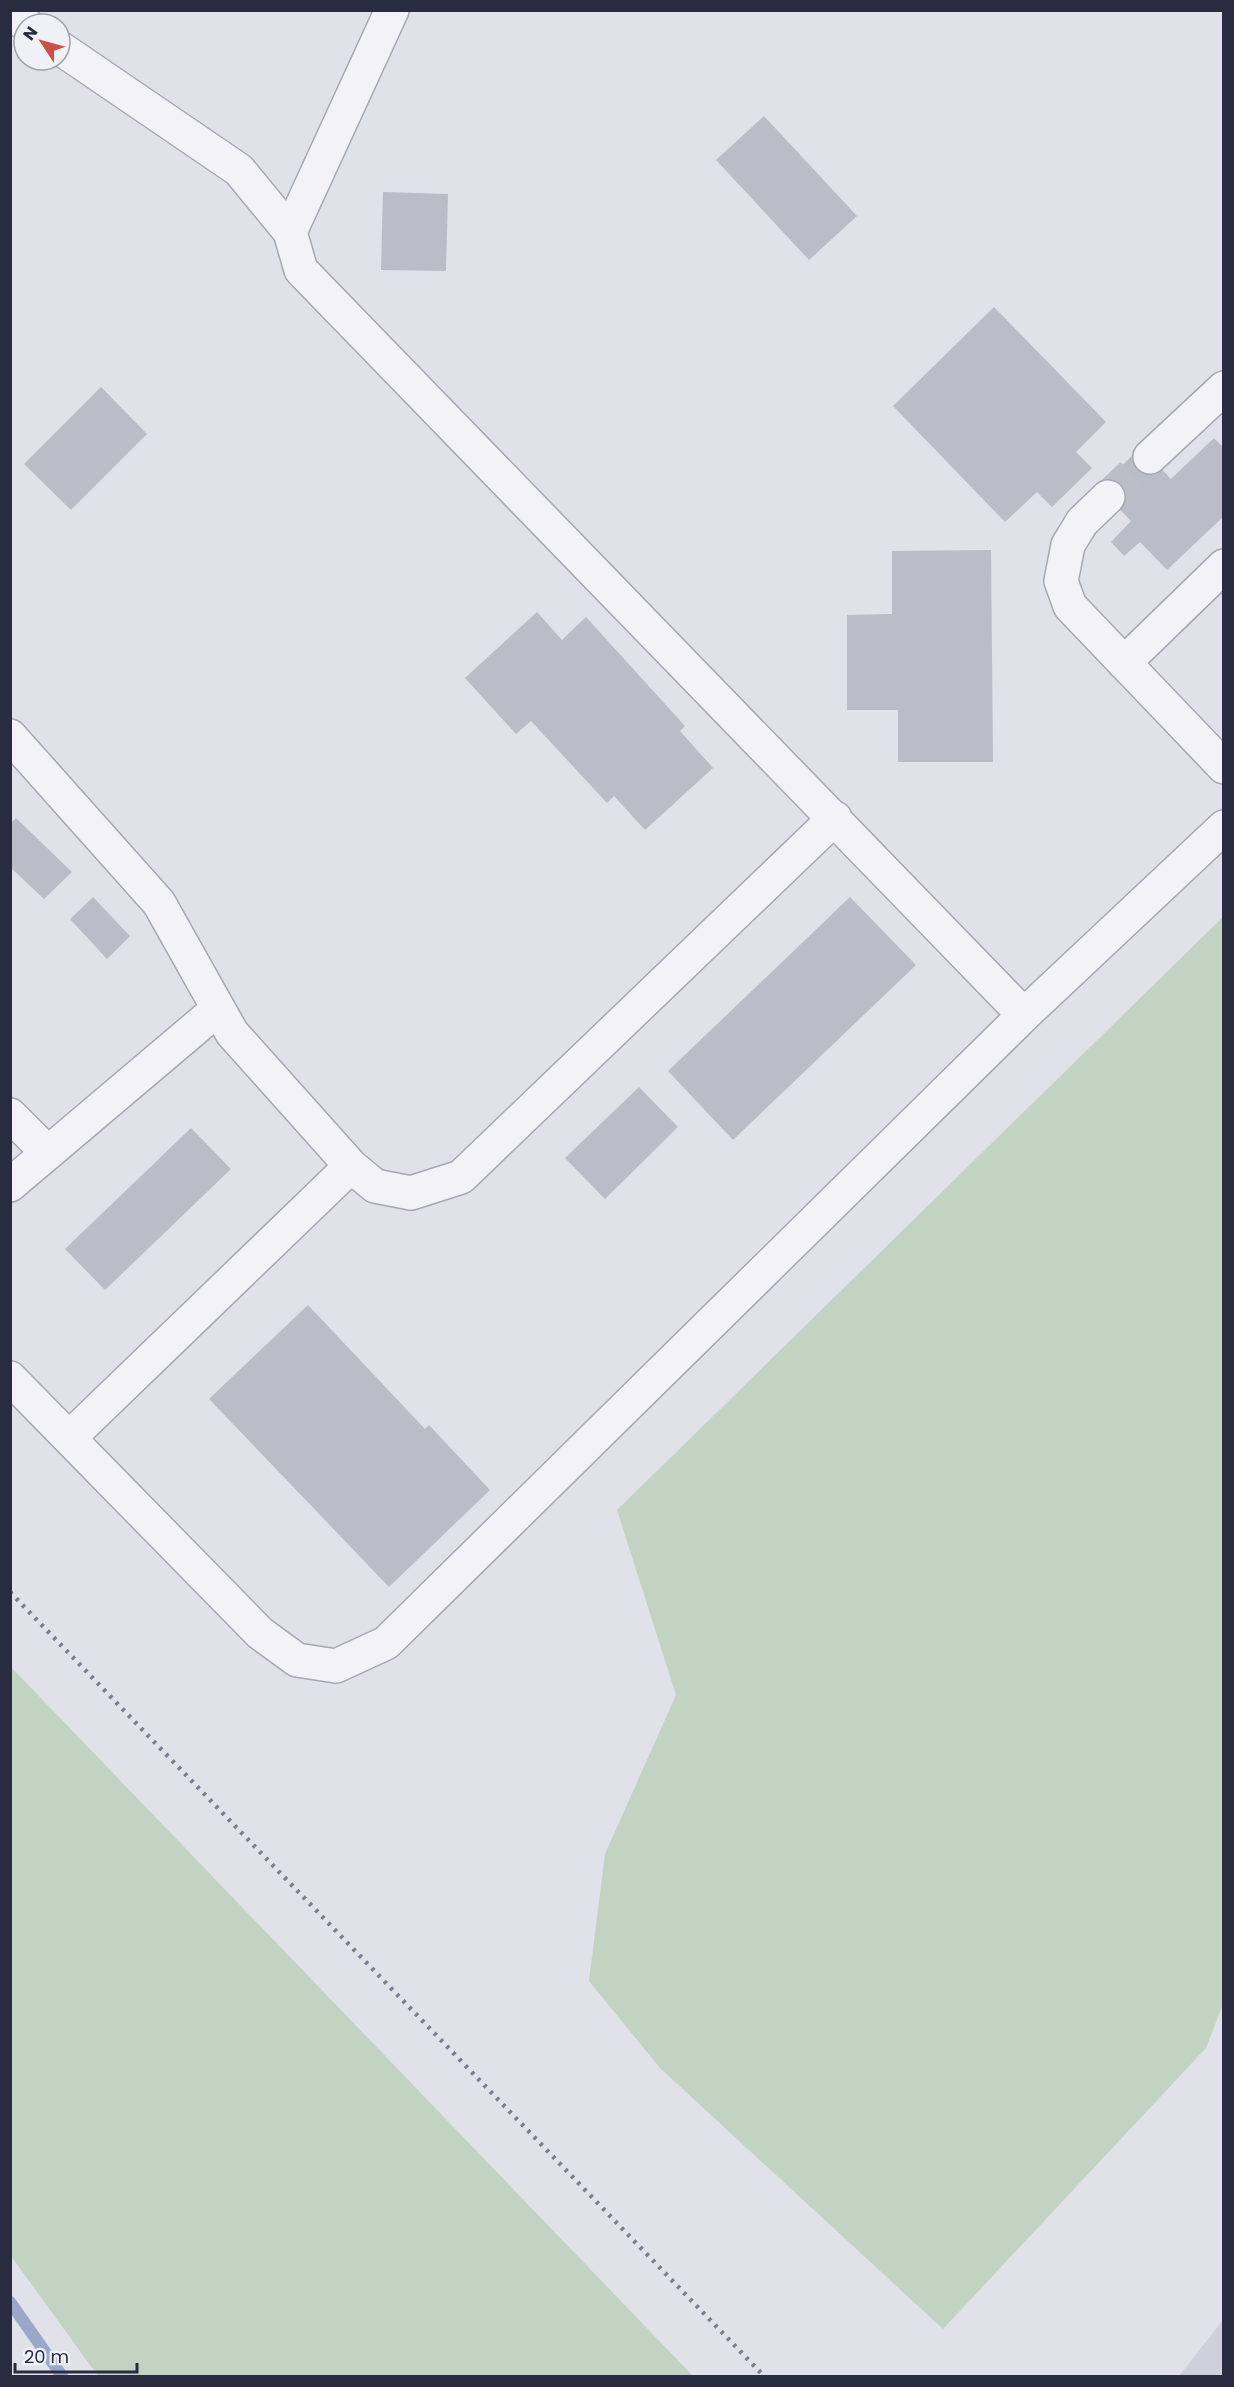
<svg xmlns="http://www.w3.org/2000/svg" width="1234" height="2387" viewBox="0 0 1234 2387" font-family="Poppins,sans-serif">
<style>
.built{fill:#ced0db}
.green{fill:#c2d3c1}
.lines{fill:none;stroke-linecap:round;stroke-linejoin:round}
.stream{stroke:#9ba7c8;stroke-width:12}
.building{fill:#babcc8}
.minor-tunnel{stroke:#bbbdc7;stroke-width:33;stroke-dasharray:33 16;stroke-linecap:butt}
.minor-casing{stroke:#a5a7b3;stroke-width:36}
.minor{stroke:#f3f3f7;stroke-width:33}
.rail{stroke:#7a7d92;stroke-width:4.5;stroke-dasharray:3 6;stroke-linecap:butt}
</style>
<rect width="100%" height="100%" fill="#e0e1e9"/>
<!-- built -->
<path class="built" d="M1223,2320v56h-44z"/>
<!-- green -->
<path class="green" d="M1223,917v1087l-17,44 -263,281 -283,-261 -71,-87 16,-127 71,-159 -59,-185z
M11,1667l682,709h-595l-87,-120z"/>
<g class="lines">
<!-- stream -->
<path class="stream" d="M10,2302l52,74"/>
</g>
<!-- building -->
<path class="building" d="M764,116l93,100 -48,44 -93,-100z
M383,192l65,2 -2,77 -65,-1z
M994,307l112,115 -30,30 16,16 -40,39 -15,-15 -32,30 -112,-116z
M101,387l46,47 -76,76 -47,-46z
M1214,438l10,10v68l-57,54 -27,-28 -16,14 -13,-14 20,-21 -32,-33 42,-41 30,32z
M991,550l2,212h-95v-52h-51v-95l45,-1v-63z
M537,612l25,28 24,-23 99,109 -5,5 33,37 -68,62 -31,-34 -7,7 -76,-82 -15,13 -51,-56z
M16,818l56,54 -28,27 -34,-32v-43z
M93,897l37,39 -23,23 -37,-40z
M850,897l66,68 -183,175 -65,-69z
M639,1087l39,40 -73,72 -40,-41z
M191,1128l40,41 -126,121 -40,-41z
M308,1305l117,124 4,-4 61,65 -101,97 -180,-188z"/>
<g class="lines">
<!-- minor-tunnel -->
<path class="minor-tunnel" d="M1108,497l42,-40"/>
<!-- minor casing -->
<g class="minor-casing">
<path id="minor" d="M10,14l16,10
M60,48l179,122 51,62 11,38 723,745
M290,232l102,-222
M1150,457l74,-69
M1108,497l-26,25 -14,23 -7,36 9,25 154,161
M1124,663l100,-97
M10,736l149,167 73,130 119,133 24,20 36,7 50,-16 374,-359
M10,1115l38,38
M10,1185l208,-176
M10,1378l250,255 37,27 39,6 50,-23 638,-628 200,-188
M69,1438l282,-272"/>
</g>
<!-- minor -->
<use href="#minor" class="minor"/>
<!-- rail -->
<path class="rail" d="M10,1592l754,784"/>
</g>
<!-- border -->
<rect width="1234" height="2387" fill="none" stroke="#292c40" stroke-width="24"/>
<!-- north arrow -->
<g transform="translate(42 42) rotate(306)"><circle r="28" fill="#eff1f6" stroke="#a0a2ad" stroke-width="1.5"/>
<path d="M0-4.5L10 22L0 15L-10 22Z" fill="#cc5047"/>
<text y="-9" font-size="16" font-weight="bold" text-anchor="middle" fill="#292c40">N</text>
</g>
<!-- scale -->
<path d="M15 2363v9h122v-9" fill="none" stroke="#292c40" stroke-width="3"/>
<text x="24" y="2363" font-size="18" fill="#292c40" stroke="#eff1f6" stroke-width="4.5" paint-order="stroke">20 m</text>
</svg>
